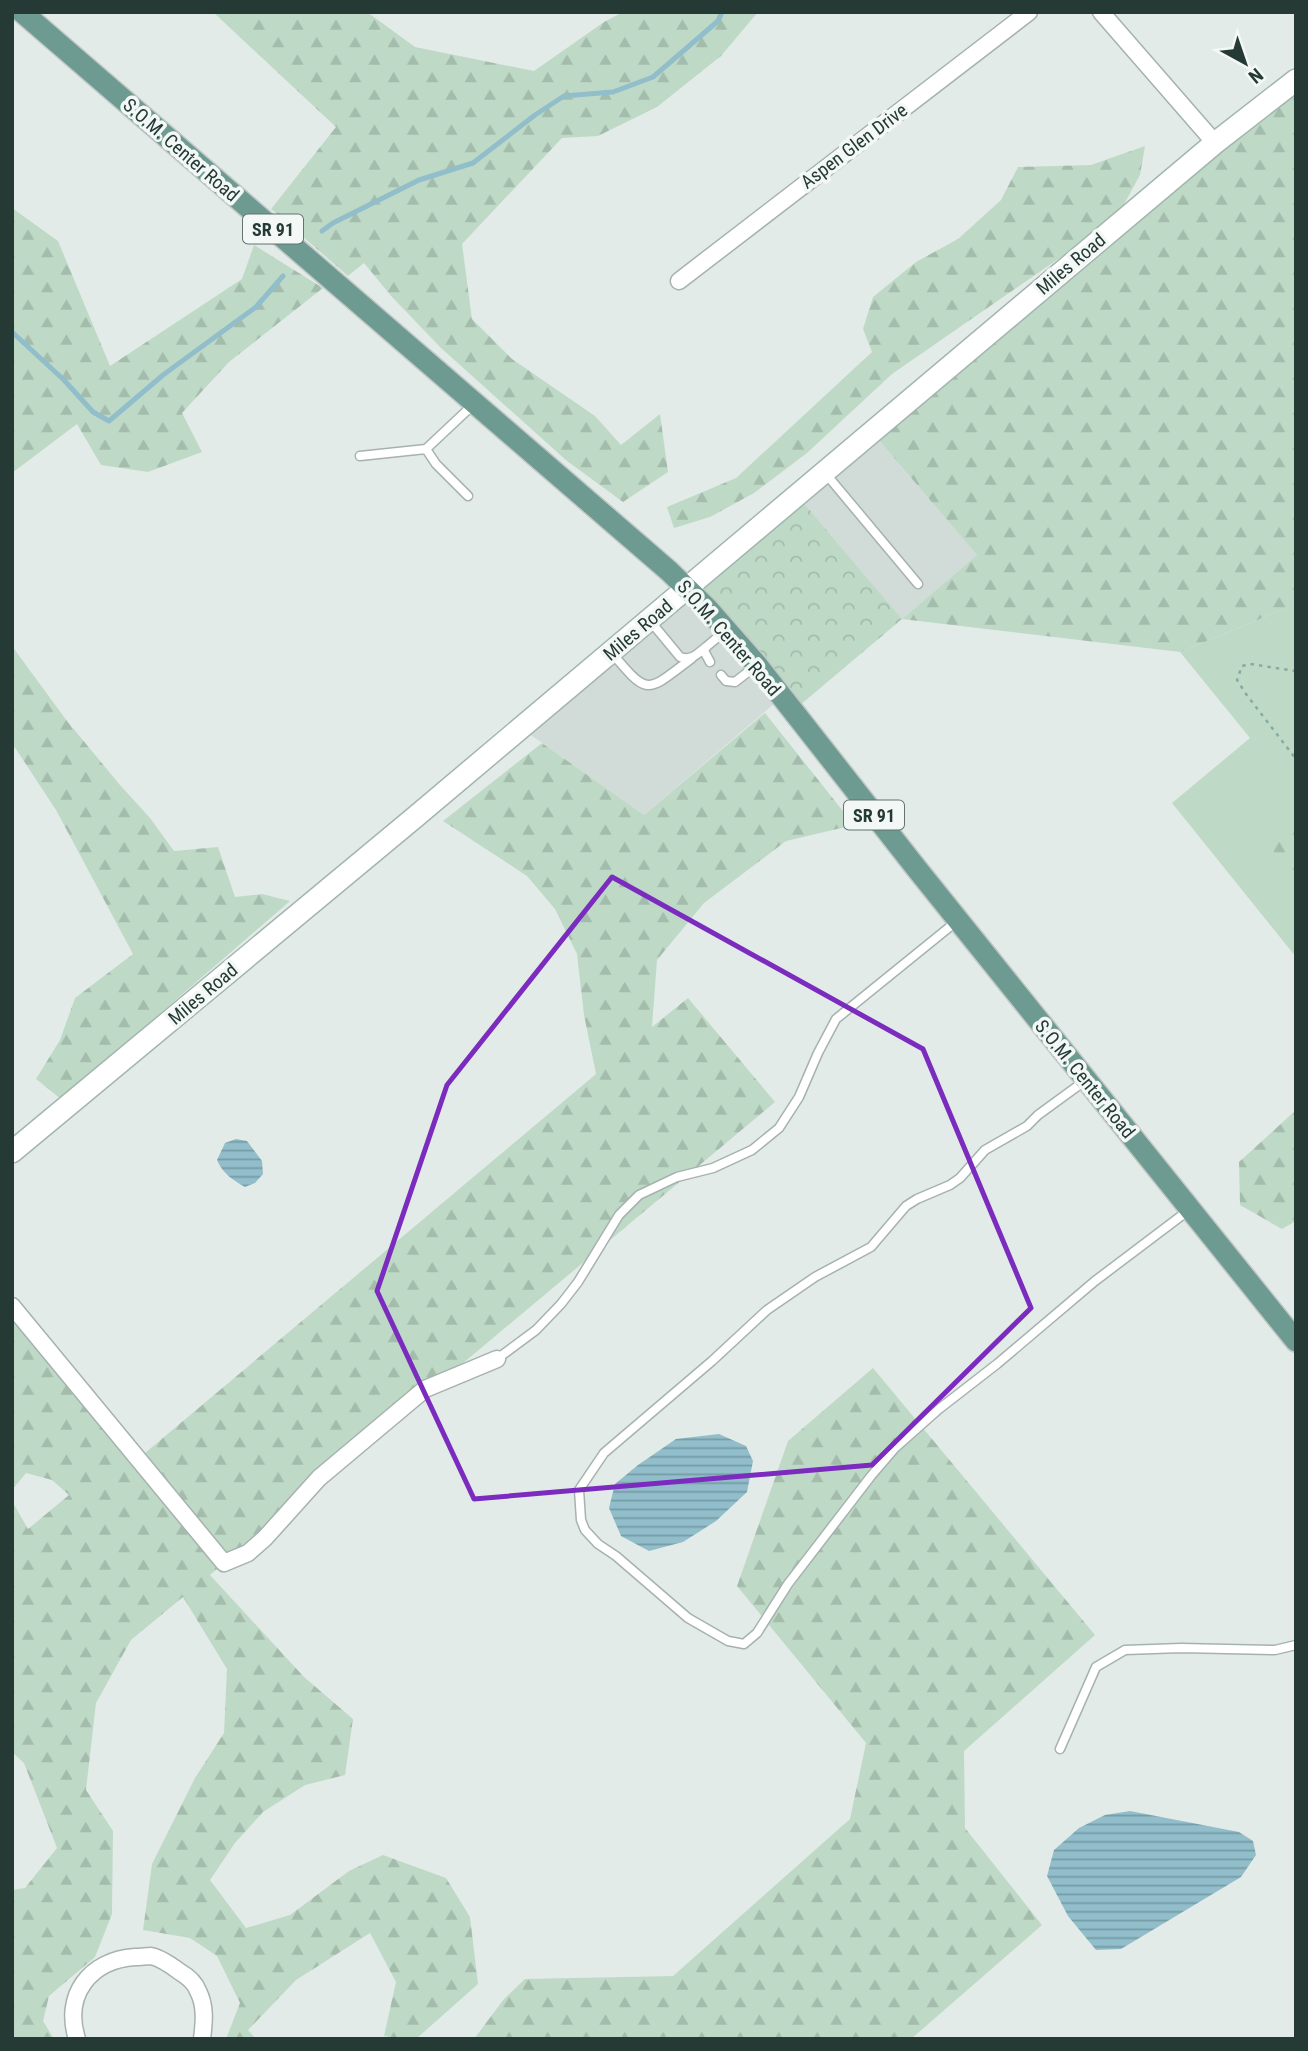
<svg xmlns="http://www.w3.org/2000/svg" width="1308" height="2051" viewBox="0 0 1308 2051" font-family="'Roboto Condensed',sans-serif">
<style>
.built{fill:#d1dbd7}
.green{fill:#bedac7}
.forest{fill:url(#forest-firs)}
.park{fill:url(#park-crowns)}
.water{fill:url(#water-rules)}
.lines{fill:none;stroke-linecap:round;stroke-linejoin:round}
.stream{stroke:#91beca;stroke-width:5}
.service-casing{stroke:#a6b2af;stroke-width:11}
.minor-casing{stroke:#a6b2af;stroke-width:19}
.secondary-casing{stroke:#a3b5b0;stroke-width:24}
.primary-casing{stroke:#c2c8c6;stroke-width:24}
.path{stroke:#87aba1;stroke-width:2.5;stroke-dasharray:3.5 5;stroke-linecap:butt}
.service{stroke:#fff;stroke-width:8}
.minor{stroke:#fff;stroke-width:16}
.secondary{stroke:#fff;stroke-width:21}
.primary{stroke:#6d9b92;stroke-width:21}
.marked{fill:none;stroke:#7b2cbf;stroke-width:5;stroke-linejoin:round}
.labels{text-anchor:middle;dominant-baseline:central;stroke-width:7;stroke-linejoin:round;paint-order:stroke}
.shield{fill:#f3f8f6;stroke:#63736f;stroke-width:2}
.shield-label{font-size:18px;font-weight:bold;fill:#253a35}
.street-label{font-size:19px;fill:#253a35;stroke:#f3f8f6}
</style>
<defs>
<pattern id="forest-firs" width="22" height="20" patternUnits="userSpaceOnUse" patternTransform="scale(1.75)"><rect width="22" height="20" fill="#bedac7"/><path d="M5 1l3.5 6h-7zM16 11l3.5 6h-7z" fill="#a3bcac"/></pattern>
<pattern id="park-crowns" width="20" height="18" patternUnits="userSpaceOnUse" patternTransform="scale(1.75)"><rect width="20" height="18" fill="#bedac7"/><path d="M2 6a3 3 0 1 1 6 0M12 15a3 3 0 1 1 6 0" fill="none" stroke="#a3bcac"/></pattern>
<pattern id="water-rules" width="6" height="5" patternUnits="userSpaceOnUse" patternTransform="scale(1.75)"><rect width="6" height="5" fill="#91beca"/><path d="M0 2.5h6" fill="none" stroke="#769ba5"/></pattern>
</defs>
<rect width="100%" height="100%" fill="#e3ebe8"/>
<!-- built -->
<path class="built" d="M872,432l105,123 -75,64 -105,-124z
M688,588l94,109 -138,118 -123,-87z"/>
<!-- green -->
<path class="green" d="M1296,604v353l-124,-154 78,-65 -70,-86z"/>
<!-- forest -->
<path class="forest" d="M213,12h154l48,35 119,24 70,-49 19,-10h135l-37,44 -64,51 -59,29 -36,2 -100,106 10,75 40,40 83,57 26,29 39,-31 8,58 -45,30 -56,-41 -126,-113 -49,-51 -28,-34 -16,13 -77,-67 65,-82z
M1296,79v529l-7,-1 -109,45 -278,-33 75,-64 -105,-123z
M1145,146l-5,29 -24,44 -224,155 -85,79 -53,40 -44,24 -36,11 -7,-21 69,-29 136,-126 -9,-23 10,-32 43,-35 42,-23 43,-39 17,-33 73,-2z
M12,208l46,33 52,125 132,-87 12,-34 69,43 -94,74 -47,51 20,39 -54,20 -47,-7 -24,-41 -65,49z
M12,646l55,75 53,64 30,33 24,33 44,-4 17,50 27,-3 28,7 -229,198 -25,-20 24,-39 15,-42 58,-44 -77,-144 -44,-67z
M765,713l89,112 -68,16 -82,62 -47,57 -5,67 36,-29 87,104 -565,473 94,102 49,42 -8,56 -40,10 -42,27 -28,31 -25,37 36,48 44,-13 59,-44 34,-16 63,23 24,39 8,67 -62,55h-17l-15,-3 12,-54 -26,-49 -74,47 -48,50 8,9h-30l14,-36 -23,-47 -27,-18 -47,-8 9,-66 43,-86 29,-45 3,-64 -44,-72 -52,43 -35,63 -10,87 27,41 -1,83 -17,43 -46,39 -6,25 11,18h-42v-149l13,-2 32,-40 -33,-85 -12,-11v-251l16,28 41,-34 -17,-15 -26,-7 -14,17v-184l127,152 457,-384 -12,-59 -7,-61 -22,-45 -28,-33 -84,-55 99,-78 102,72z
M1283,817l13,4v70l-26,-46z
M1296,1110v111l-14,8 -42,-24 -1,-43z
M873,1368l222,267 -131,116 1,77 77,97 -131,114h-437l30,-40 21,-20 148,-3 177,-157 16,-76 -129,-157 51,-145z"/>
<!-- park -->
<path class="park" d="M797,495l105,124 -109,92 -105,-123z"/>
<!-- water -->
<path class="water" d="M236,1139l11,2 15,20 1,13 -8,9 -10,4c-12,-7 -22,-13 -28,-27l8,-17z
M719,1434l27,12 7,15 -6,31 -31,29 -33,21 -34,9 -28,-15 -12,-28 6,-24 23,-19 38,-26z
M1130,1811l109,21 14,9 3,14 -15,22 -120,72 -25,1 -28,-34 -21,-40 7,-26 25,-22 26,-13z"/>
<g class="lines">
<!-- stream -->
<path class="stream" d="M322,231l11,-8 86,-43 54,-17 62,-48 29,-19 49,-4 40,-15 65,-56 4,-9
M12,332l52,48 29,32 16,9 54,-46 93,-68 27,-31"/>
<!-- service casing -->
<g class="service-casing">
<path id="service" d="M426,449l10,15 32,32
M360,456l66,-7 49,-46
M826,474l92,110
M651,622l29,35c12,4 17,-3 26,-10
M611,652c38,45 35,41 81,6
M710,662l-6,-11 2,-4 19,-16
M721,675l5,6 9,1 22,-17
M1086,1080l-48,35 -11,11 -42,24 -25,28 -10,7 -33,14 -11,7 -35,41 -56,30 -48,33 -55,51 -108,92 -25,37 2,30 4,10 13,14 18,12 72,62 40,23 16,3 13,-11 31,-49 83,-108 24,-28 44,-39 58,-45 98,-83 94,-71
M497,1359l39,-29 25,-26 17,-22 41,-67 20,-20 38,-18 36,-9 39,-18 27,-22 20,-31 19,-44 18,-34 121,-98
M1060,1749l36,-82 29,-17 56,-2 94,2 21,-5"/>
</g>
<!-- minor casing -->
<g class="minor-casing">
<path id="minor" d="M1101,12l114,131
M679,281l350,-269
M12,1306l212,257 24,-10 17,-15 54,-60 106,-89 72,-30
M77,2039c-14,-44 13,-79 58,-82 5,0 12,-1 16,-1 10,2 21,10 29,16 7,4 15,11 18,19 8,15 6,32 4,48"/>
</g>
<!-- secondary casing -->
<g class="secondary-casing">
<path id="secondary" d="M12,1152l402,-334 801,-675 81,-63"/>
</g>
<!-- primary casing -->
<g class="primary-casing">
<path id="primary" d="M22,12l647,559 38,37 50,57 160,204 379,472"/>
</g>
<!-- path -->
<path class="path" d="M1296,671l-46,-7 -8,2 -5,14 9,14 50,65"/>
<!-- service -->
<use href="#service" class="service"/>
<!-- minor -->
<use href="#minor" class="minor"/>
<!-- secondary -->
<use href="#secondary" class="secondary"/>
<!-- primary -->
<use href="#primary" class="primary"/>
</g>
<!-- marked area -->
<path class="marked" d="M612,877l311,172 108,259 -159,157 -398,34 -97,-208 70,-206z"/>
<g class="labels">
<!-- shield labels -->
<g class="shield">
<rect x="243" y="214.5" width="60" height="29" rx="5"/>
<rect x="844" y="800.5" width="60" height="29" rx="5"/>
</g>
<g class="shield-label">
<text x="273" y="229">SR 91</text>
<text x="874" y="815">SR 91</text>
</g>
<!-- street labels -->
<g class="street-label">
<text transform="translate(854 146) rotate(-37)">Aspen Glen Drive</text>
<text transform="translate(181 150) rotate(41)">S.O.M. Center Road</text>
<text transform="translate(1071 264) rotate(-40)">Miles Road</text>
<text transform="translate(638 630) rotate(-40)">Miles Road</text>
<text transform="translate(729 638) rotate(49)">S.O.M. Center Road</text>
<text transform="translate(203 994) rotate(-40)">Miles Road</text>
<text transform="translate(1085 1079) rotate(51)">S.O.M. Center Road</text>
</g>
</g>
<!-- border -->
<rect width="1308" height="2051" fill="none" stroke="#253a35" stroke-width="28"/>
<!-- north arrow -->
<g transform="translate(1245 63) rotate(140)" stroke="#f3f8f6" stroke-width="5" paint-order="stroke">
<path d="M0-5L12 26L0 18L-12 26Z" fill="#253a35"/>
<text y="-10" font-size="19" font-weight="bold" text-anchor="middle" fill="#253a35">N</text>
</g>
</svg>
